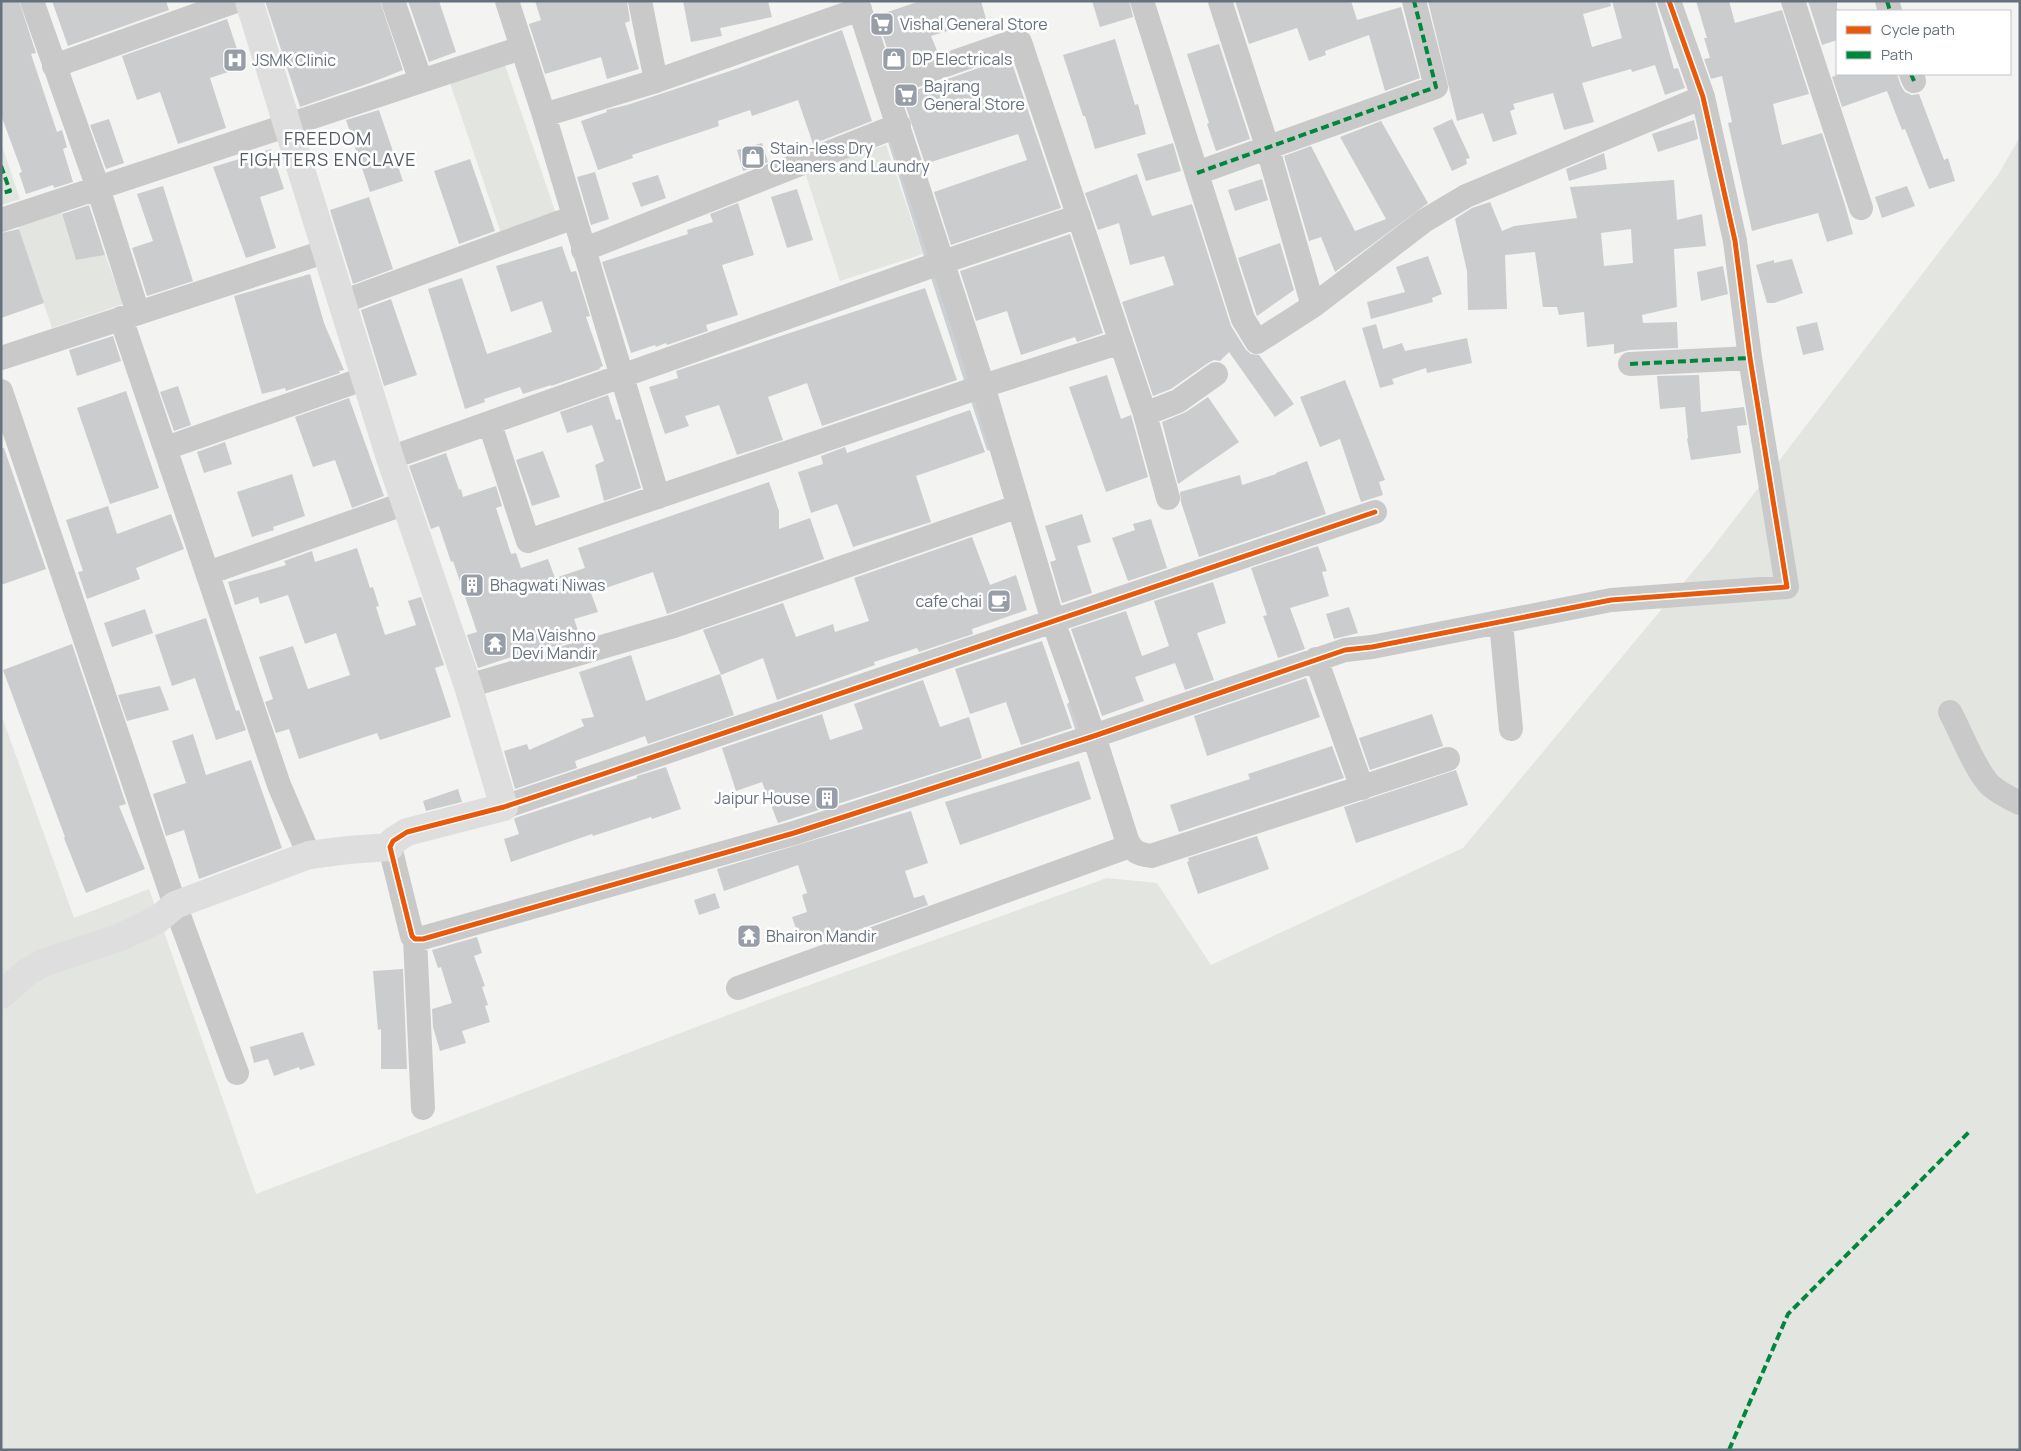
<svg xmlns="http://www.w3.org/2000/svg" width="2021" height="1451" viewBox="0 0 2021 1451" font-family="Manrope,sans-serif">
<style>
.green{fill:#e2e5e0}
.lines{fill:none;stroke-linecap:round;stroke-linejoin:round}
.stream{stroke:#cbd0d4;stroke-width:5.5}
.building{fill:#cbcccd;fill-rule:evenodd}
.street{stroke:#c9c9ca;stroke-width:24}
.secondary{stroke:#dedede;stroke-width:28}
.quiet{stroke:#00873e;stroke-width:4;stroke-dasharray:8 4;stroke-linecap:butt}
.cycleway-casing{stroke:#fff;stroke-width:8}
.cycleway{stroke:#e8590c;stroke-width:5}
.labels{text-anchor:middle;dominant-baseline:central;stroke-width:5;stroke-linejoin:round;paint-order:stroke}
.poi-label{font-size:16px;fill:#66717e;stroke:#fff;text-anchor:start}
.neighbourhood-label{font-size:18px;letter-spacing:1px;fill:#535b64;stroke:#fff}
</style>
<rect width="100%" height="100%" fill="#f3f3f2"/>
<!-- green -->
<path class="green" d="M505,65l51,149 -55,19 -51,-150z
M2020,137v1313h-2019v-736l73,204 75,-29 107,305 509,-193 342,-123 50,5 54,82 252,-117 247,-297 288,-376z
M1,143l19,56 -19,6z
M886,145l37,109 -83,27 -35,-109z
M61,212l15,48 29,-5 18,49 -71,24 -34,-102z"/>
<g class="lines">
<!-- stream -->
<path class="stream" d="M889,71l52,-17
M889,136l39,124
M932,272l37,115
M972,395l17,53
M1070,705l8,24"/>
</g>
<!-- building -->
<path class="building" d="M1,1h18l17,52 -5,1 26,78 5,-2 5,17 -4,2 10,33 -19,6 -1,-3 -27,9 -7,-21 3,-1 -21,-57z
M52,1h114l3,9 -101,36z
M265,1h115l23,69 -33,13 -70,24z
M408,1h31l17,51 -27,10z
M535,1h92l3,20 -5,2 14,46 -32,10 -6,-22 -56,17 -16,-50 12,-4z
M683,1h85l4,16 -52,11 2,8 -31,6z
M920,1h61l5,18 -55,17 7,17 -44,15 -18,-52z
M1092,1h37l4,16 -33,10z
M1235,1h116l6,19 44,-13 19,71 -35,13 -16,-56 -44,16 1,4 -17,6 -12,-33 -48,16z
M1428,1h182l1,5 -28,8 9,33 30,-9 -10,-37h43l19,68 4,-1 7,20 -20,7 -10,-30 -23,7 -1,-3 -49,14 12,39 -30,8 -11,-37 -40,11 2,5 -5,2 7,23 -24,8 -10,-29 -26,8z
M1696,1h33l6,22 47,-13 27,84 -36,10 9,41 40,-12 23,72 8,29 -26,8 -9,-29 -66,18 -24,-108 4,-1 -10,-46 -11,3 -7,-20 6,-1 -6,-20h3z
M1808,1h29v39l-15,5z
M227,19l16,48 -33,11 16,50 -48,16 -18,-52 -23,8 -15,-44z
M842,30l30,91 -59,23 -15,-44 -46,16 -2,-6 -32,11 1,5 -87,29 1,3 -35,12 -17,-49 26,-9 -1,-2 21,-5 109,-36z
M1115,39l20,66 3,-1 8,30 -51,15 -10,-33h-2l-20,-61z
M1219,44l31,95 -34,12 -9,-27 2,-1 -22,-69z
M1010,57l51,151 -110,37 -17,-53 93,-32 -9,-26 -93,30 -23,-69z
M1840,74h57l4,12 4,6 7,3 7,-1 25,66 4,-2 7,23 -26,8 -24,-60 -3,1 -15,-39 -45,16 -10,-30z
M379,110l24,71 -33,11 -24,-72z
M109,119l15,44 -18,6 -16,-44z
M1452,119l18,39 -4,1 1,5 -15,7 -19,-43z
M1694,120l4,19 -40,13 -6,-18z
M1381,121l47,82 -93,69 -14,-35 -12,4 -25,-85 27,-10 44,85 31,-12 -46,-82z
M762,143l6,19 -25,9 -6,-21z
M1173,143l8,28 -35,10 -9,-27z
M271,149l13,40 -24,8 16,51 -30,10 -33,-91z
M1604,153l3,16 -38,12 -3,-12z
M470,159l25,72 -36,13 -25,-73z
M595,172l14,47 -18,6 -14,-48z
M1137,174l15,42 40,-12 39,122 15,24 5,4 8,1 35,49 -19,13 -46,-65 -9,9 -6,-1 -6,3 -37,26 -18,7 -31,-94 52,-17 -10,-29 -34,9 -11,-42 -21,7 -13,-37z
M658,175l8,23 -25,9 -9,-24z
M1262,179l6,21 -33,11 -7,-21z
M1674,180l3,40 25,-6 4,32 -32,3 3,58 -35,8 1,8 34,-1 1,26 -49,2 -15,4v-10l-27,3 -3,-35 -25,3 -2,-8h-14l-8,-55 -30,3 2,54 -39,1 -1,-39 -12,-52 17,-11 18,-6 12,29 12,-5 63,-8 -7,-31zM1631,229l2,34 -29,3 -3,-33z
M163,186l30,95 -46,15 -15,-48 21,-7 -16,-47z
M1907,186l8,20 -33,12 -7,-21z
M797,189l16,51 -26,8 -16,-51z
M369,197l24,72 -40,15 -23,-74z
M738,203l16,52 -32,10 16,50 -32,10 2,6 -41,14 -1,-2 -10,4 -1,-2 -24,8 -29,-91 86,-28 -1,-4 26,-8 -3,-8z
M89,205l16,50 -29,5 -14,-46z
M19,229l25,74 -43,15v-85z
M1070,234l33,99 -26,9 -2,-5 -54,18 -14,-44 -31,10 -16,-50z
M1280,243l14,47 -37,26 -19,-58z
M562,246l9,26 5,-1 14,45 -4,1 17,49 -4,2 1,1 -49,17v-1l-28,9 -3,-7 -36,12 1,3 -20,7 -37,-120 34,-11 25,76 65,-22 -10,-31 -31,11 -15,-46z
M1428,256l14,38 -10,4 1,4 -62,17 -4,-17 38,-10 -9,-25z
M1792,259l11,34 -29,10h-7l-11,-38 18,-5v3z
M1723,266l5,28 -27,7 -4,-29z
M310,274l14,49 20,47 -5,1 1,2 -54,18 -1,-3 -23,6 -28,-98z
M925,288l32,92 -135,46 -15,-43 -39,14 15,43 -46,15 -18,-50 -34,11 4,10 -24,8 -16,-47 29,-9 -2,-7z
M391,299l26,76 -33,11 -23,-76z
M1817,322l7,28 -21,5 -7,-28z
M1376,324l7,25 19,-6 3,8 62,-13 5,25 -45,10 -1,-5 -34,11 2,5 -14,4 -18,-60z
M113,336l8,25 -44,15 -8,-26z
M1107,375l14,44 10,-4 17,62 -42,15 -37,-105z
M1699,375l2,37 43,-5 3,18 -10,1 4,27 -50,7 -4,-21 1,-1 -3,-31 -25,2 -3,-33z
M1345,380l40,100 -6,2 4,13 -22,7 -21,-63 -20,8 -20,-50z
M178,386l13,39 -17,6 -14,-39z
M126,391l33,97 -49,16 -33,-96z
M608,395l8,25 4,-1 21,69 -37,13 -9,-36 9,-4 -12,-36 -25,8 -7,-21z
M1208,397l31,45 -61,42 -16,-62 24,-10z
M349,398l35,98 -32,12 -17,-48 -22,7 -18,-50z
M970,410l15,42 -69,24 15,46 -78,25 -15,-41 -1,-2 -26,9 -13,-41 25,-8 -2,-8 24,-9 2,6z
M225,442l7,22 -28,9 -7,-21z
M1,448h3l42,121 -45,16z
M543,451l17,46 -28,9 -16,-46z
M446,453l13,37 2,-1 2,8 33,-11 6,20 -6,2 15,46 5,-1 5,15 27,-9 7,19 30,-10 -7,-20 191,-66 10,29v18l31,-11 14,41 -157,55 -14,-42 -62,21 7,19 -24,7 7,20 -32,9 -1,-3 -70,23 -11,-33 10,-3 -24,-71 -2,1 -12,-36 -8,3 -22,-63z
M1307,461l19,53 -127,43 -18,-55 -1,-10 60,-17 2,10 34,-11v-1z
M292,474l13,42 -32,11 1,3 -22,7 -15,-45z
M108,506l9,28 54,-20 13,35 -48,19 4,11 -53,20 -9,-27 5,-1 -17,-51z
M1082,514l9,28 -14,4 15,47 -30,10 -12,-41 6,-2 -11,-34z
M1151,519l16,49 -39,13 -16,-43 23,-8 -2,-6z
M972,537l18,48 26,-10 11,35 -55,19 1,5 -54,18 -2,-4 -43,14 1,3 -98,35 -14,-42 -42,17 -18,-45 80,-27 13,34 37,-13 2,8 34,-11 -15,-43z
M1318,546l9,25 -5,1 7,24 -39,12 15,41 -27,9 -15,-42 4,-1 -16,-47z
M357,548l13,40 3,-1 6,19 -3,1 9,28 31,-10 -8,-24 13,-4 23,68 -9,3 16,49 -71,23 -3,-7 -78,26 -10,-30 -13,4 -11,-31 8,-3 -14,-42 34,-11 15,43 42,-14 -14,-42 -31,11 -17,-49 -28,9 -2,-7 -23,8 -7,-23 58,-17 -2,-4 28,-10 3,11z
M1213,582l13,41 -29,10 17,47 -29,10 -10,-27 -40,14 9,24 -42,15 -31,-87 55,-18 16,45 27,-10 -15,-45z
M1349,607l9,26 -24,6 -8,-25z
M145,609l8,24 -41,14 -8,-24z
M206,618l30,93 3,-1 7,20 -30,10 -21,-62 -23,8 -17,-51z
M1042,641l30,87 -51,17 -15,-43 -36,12 -15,-45z
M72,644l54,160 -7,2 26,63 -59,24 -22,-55 1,-1 -62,-167z
M631,655l15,46 74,-27 14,41 -86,29 -3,-8 -70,25 2,7 -62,21 -11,-38 23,-7 2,6 55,-24 -3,-7 13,-2 -15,-45z
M1306,678l14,39 -113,39 -13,-40z
M923,680l17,47 29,-10 13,41 -204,65 -16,-41 -26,9 -14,-43 100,-34 8,26 33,-11 -9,-25z
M160,686l9,24 -42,11 -9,-26z
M1432,714l11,32 -73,24 -11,-32z
M193,734l13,41 45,-15 31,88 -83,31 -15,-49 -18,6 -13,-42 33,-11 -14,-42z
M1332,746l12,32 -165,54 -9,-27 80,-26 -2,-5z
M1079,761l12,38 -131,46 -15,-43z
M666,767l15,42 -29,10 -1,-2 -58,19 -1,-2 -81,28 -7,-23 15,-5 -5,-15 1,-1 122,-40v-2z
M1456,770l12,35 -112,38 -12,-36z
M458,789l4,13 -36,9 -3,-10z
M911,811l17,52 -23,8 9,27 10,-3 4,10 -107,38 -2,-6 -18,6 -9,-26 15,-5 -5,-17 5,-2 -9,-28 -74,26 -7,-22z
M1257,836l12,33 -71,25 -11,-32 2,-1 -1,-3z
M715,893l5,15 -21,7 -5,-15z
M477,937l5,16 -8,3 11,30 -3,1 6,18 -3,1 5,16 -28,9 4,12 -26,8 -7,-24 -1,-18 20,-6 -11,-36 -3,1 -6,-18z
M403,969l4,100h-26v-40l-3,1 -5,-59z
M303,1032l12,33 -15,5 -1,-3 -25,9 -6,-17 -14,4 -4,-16z"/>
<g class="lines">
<!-- street -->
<path class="street" d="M32,1l66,187 40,125
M393,1l28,80
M507,1l37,114 114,382
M640,1l16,80
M857,1l126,385 70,235 41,115 33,104c6,12 11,14 24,16l297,-97
M1142,1l101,318 14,23 56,-36 111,-85 42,-25 237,-99
M1220,1l47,145 46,160
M1793,1l68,207
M1887,1l3,10
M54,66l182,-65
M1911,74l3,7
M885,86l132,-46 3,2 125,372 23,84
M544,115l112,-34 204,-72
M1197,173l239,-86 -22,-86
M1,220l520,-172
M583,250l316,-125
M342,302l232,-85
M121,318l158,467 30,70
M1,358l326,-107
M1630,364l120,-6
M1,391l174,514 62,168
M1145,414l33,-13 38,-27
M490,424l38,117 455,-155 138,-44
M166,448l200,-70
M390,458l553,-196 136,-46
M208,573l198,-70
M1501,622l10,107
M1316,659l46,129
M468,686l206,-60 345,-120
M1950,712c11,20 25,58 40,73 9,8 19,13 30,18
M504,807l871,-295
M390,847l22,89 7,3 375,-106 300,-97 251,-86 27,-3 239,-47 176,-13 -37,-229 -15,-117 -32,-144 -34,-96
M415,939l8,169
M738,988l392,-142"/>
<!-- secondary -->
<path class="secondary" d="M1,995l26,-23 18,-10 73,-24 39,-18 18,-15 134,-50 39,-5 42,-3 3,-6 14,-9 97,-25 -36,-121 -78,-228 -141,-457"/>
<!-- quiet -->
<path class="quiet" d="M1887,1l3,10
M1911,74l3,7
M1,166l9,25 -9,2
M1197,173l239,-86 -22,-86
M1630,364l120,-6
M1729,1450l59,-136 183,-184"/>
<!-- cycleway casing -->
<g class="cycleway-casing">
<path id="cycleway" d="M1375,512l-769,261 -102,34 -97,25 -14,9 -3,6 22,89 3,3h8l371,-106 300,-97 251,-86 27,-3 239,-47 176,-13 -37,-229 -15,-117 -32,-144 -34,-96"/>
</g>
<!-- cycleway -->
<use href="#cycleway" class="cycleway"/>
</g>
<!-- icons -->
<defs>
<g id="supermarket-square" transform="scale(1.25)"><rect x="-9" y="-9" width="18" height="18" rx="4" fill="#979ea7" stroke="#fff"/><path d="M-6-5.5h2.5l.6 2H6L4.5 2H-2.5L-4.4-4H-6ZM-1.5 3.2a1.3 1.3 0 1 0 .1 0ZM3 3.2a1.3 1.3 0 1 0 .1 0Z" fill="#fff"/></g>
<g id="shop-square" transform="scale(1.25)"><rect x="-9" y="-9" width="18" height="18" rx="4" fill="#979ea7" stroke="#fff"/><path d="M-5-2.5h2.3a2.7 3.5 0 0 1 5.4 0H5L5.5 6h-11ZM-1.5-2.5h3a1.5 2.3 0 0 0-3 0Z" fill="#fff"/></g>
<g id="hospital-square" transform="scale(1.25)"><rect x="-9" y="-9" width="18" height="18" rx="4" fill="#979ea7" stroke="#fff"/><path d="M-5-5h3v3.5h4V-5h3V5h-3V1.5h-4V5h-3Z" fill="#fff"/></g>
<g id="building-square" transform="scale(1.25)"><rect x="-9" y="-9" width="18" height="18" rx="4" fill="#979ea7" stroke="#fff"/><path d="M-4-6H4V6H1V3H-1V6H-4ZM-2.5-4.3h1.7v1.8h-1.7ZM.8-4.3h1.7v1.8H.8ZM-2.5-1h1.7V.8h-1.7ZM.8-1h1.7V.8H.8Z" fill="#fff"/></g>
<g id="cafe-square" transform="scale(1.25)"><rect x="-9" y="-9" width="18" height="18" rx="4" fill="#979ea7" stroke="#fff"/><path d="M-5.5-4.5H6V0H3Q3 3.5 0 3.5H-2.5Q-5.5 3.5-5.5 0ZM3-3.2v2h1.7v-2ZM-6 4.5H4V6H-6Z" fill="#fff"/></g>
<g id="temple-square" transform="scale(1.25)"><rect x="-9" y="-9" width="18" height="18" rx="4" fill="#979ea7" stroke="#fff"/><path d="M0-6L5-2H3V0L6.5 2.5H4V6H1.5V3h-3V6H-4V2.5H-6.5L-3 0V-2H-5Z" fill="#fff"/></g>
</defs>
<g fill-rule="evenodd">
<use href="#supermarket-square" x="882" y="24"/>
<use href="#shop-square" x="894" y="59"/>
<use href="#hospital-square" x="235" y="60"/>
<use href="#supermarket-square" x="906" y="95"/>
<use href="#shop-square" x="753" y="157"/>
<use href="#building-square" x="472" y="585"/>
<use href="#cafe-square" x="999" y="601"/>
<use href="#temple-square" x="495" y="644"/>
<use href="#building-square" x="827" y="798"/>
<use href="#temple-square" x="749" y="936"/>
</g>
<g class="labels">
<!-- poi labels -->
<g class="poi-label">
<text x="900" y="24">Vishal General Store</text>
<text x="912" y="59">DP Electricals</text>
<text x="252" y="60">JSMK Clinic</text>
<text x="924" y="86">Bajrang<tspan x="924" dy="18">General Store</tspan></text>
<text x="770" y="148">Stain-less Dry<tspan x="770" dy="18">Cleaners and Laundry</tspan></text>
<text x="490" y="585">Bhagwati Niwas</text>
<text x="982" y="601" text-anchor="end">cafe chai</text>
<text x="512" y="635">Ma Vaishno<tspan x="512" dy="18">Devi Mandir</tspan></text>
<text x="810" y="798" text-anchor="end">Jaipur House</text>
<text x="766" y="936">Bhairon Mandir</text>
</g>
<!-- neighbourhood labels -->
<g class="neighbourhood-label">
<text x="328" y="138">FREEDOM<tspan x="328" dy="21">FIGHTERS ENCLAVE</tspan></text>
</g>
</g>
<!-- border -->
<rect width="2021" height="1451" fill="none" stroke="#66717e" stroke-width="5"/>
<!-- legend -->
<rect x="1836" y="10" width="175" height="65" fill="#ffffff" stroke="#c2c6cb"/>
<rect x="1846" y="26" width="25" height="8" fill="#e8590c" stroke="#c2c6cb"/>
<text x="1881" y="35" font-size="15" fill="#66717e">Cycle path</text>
<rect x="1846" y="51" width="25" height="8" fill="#00873e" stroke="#c2c6cb"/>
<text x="1881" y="60" font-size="15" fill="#66717e">Path</text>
</svg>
